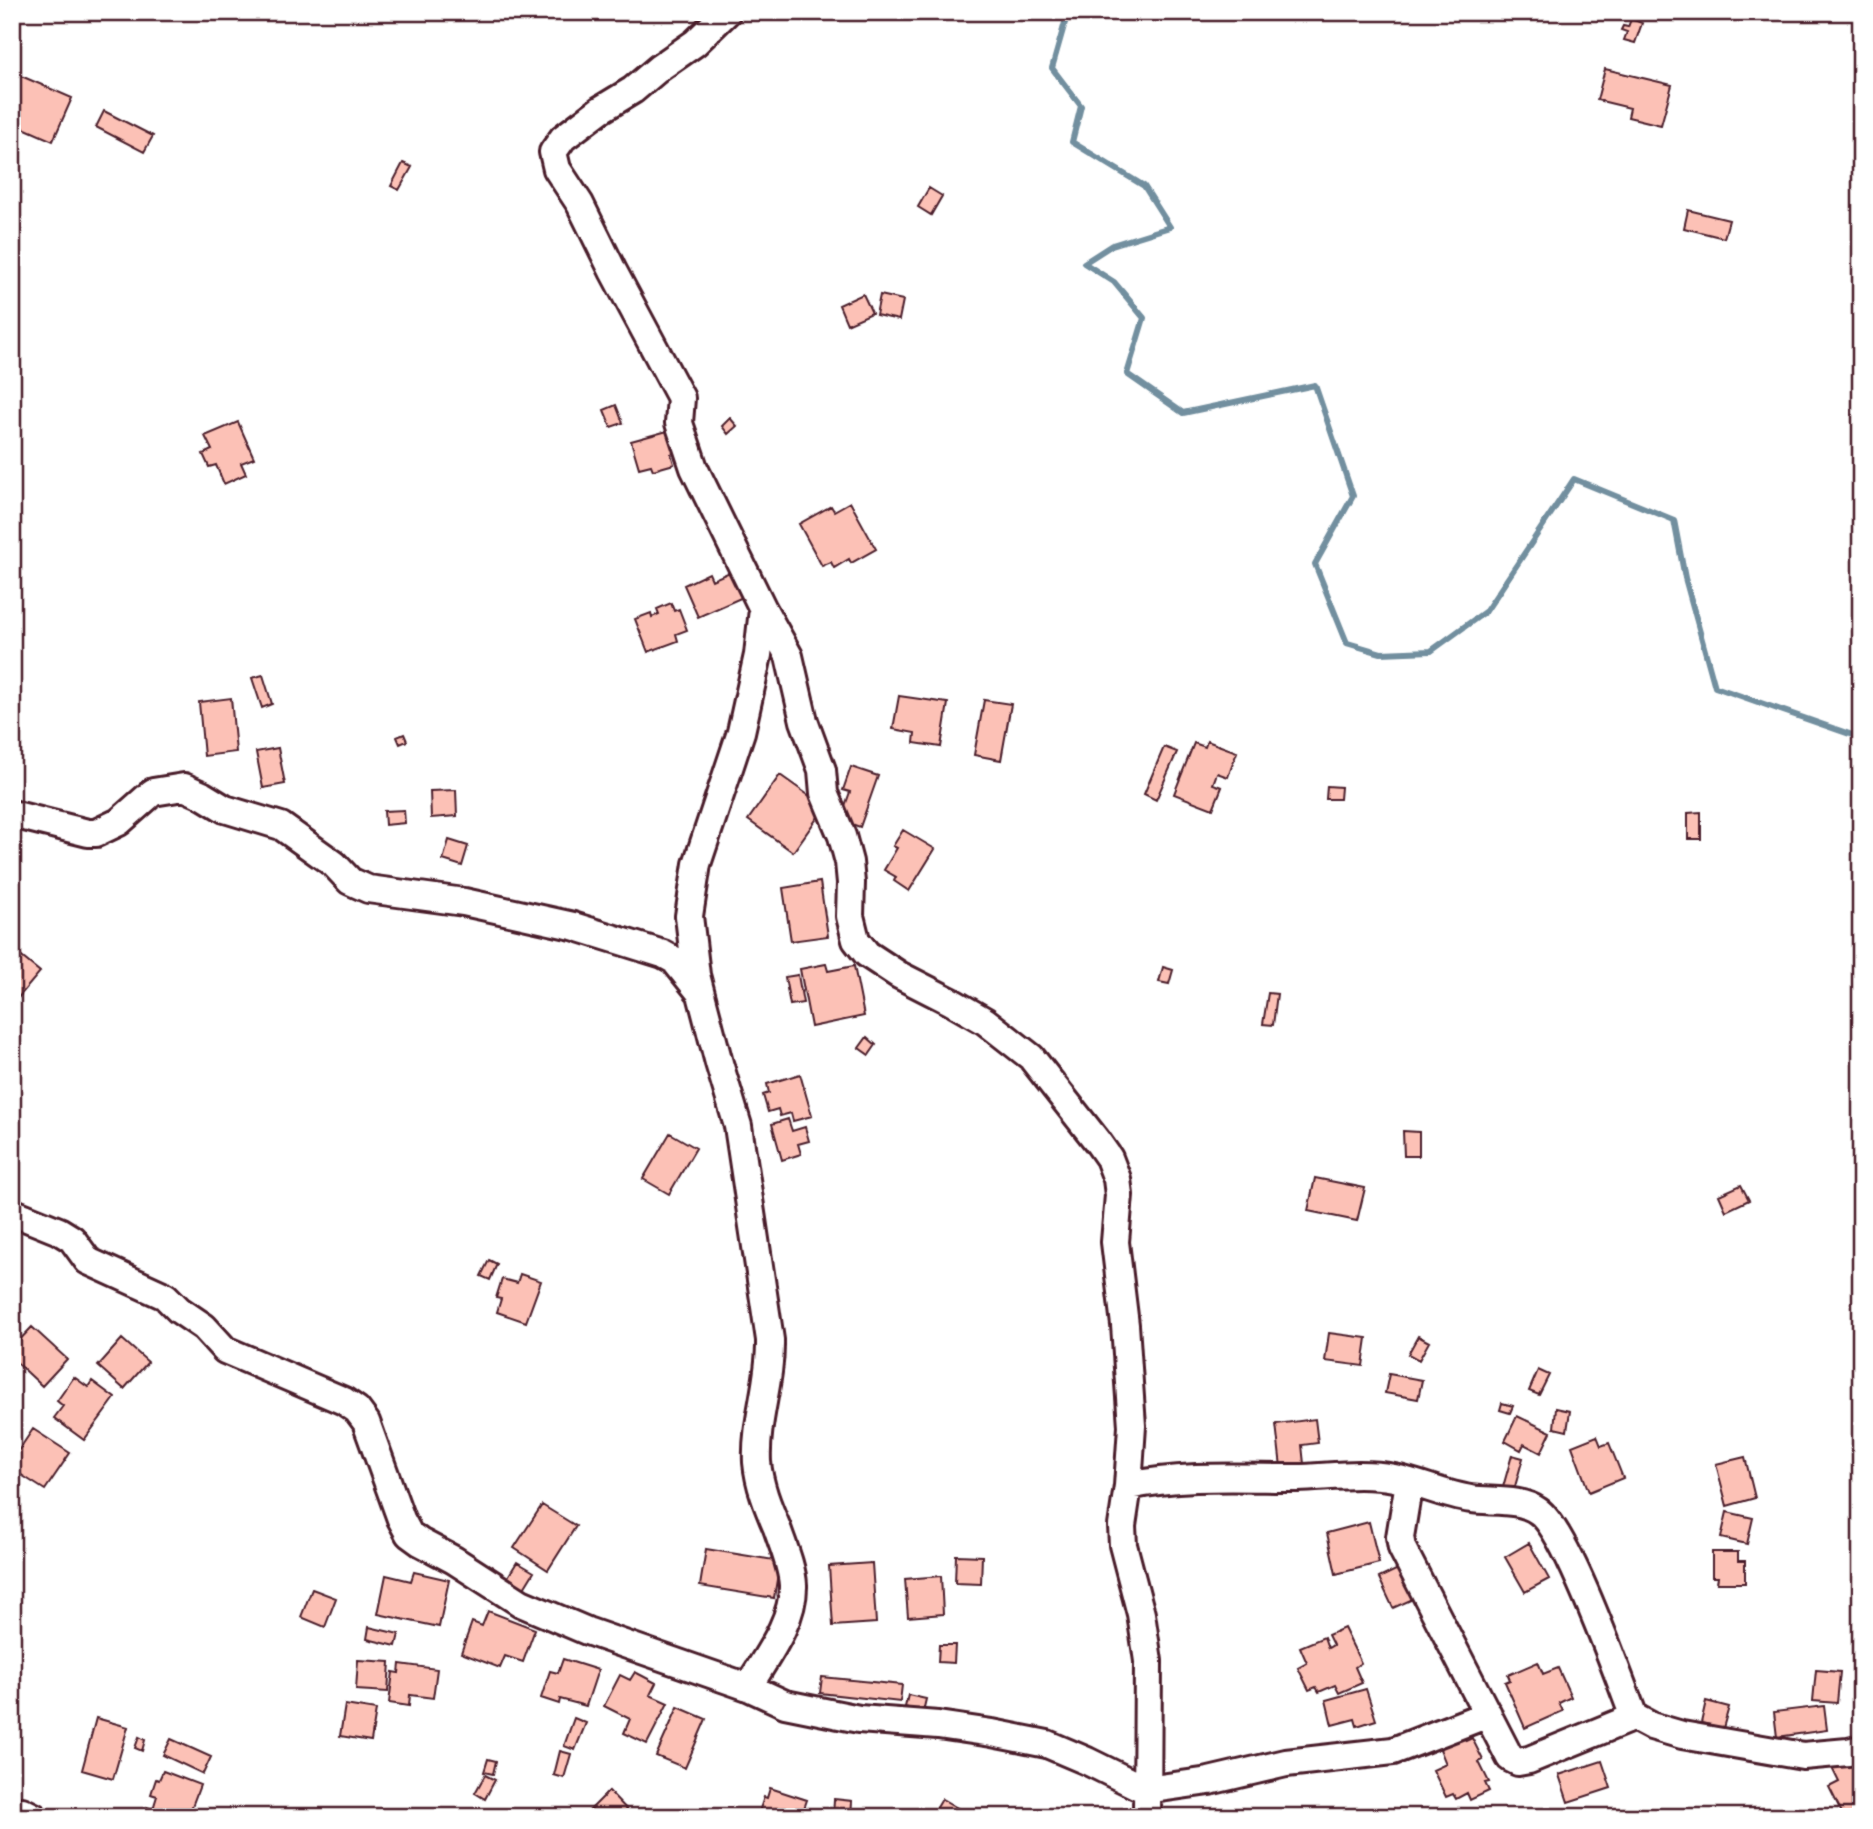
<svg xmlns="http://www.w3.org/2000/svg" width="1873" height="1829" viewBox="0 0 1873 1829" font-family="'Balsamiq Sans',sans-serif">
<style>
.lines{fill:none;stroke-linecap:round;stroke-linejoin:round}
.stream{stroke:#728f9f;stroke-width:6}
.building{fill:#fcc1b6;stroke:#4a1f2b;stroke-width:2}
.minor-casing{stroke:#4a1f2b;stroke-width:32}
.minor{stroke:#fff;stroke-width:26}
</style>
<rect width="100%" height="100%" fill="#fff"/>
<filter id="ink" filterUnits="userSpaceOnUse"><feTurbulence type="fractalNoise" baseFrequency=".0143" numOctaves="2"/><feDisplacementMap in="SourceGraphic" scale="14" xChannelSelector="R" yChannelSelector="G"/><feConvolveMatrix kernelMatrix="1 2 1 2 8 2 1 2 1" color-interpolation-filters="sRGB"/></filter>
<g filter="url(#ink)">
<g class="lines">
<!-- stream -->
<path class="stream" d="M1068,12l-16,56 29,38 -9,36 72,44 26,41 -58,18 -28,18 30,19 30,36 -17,56 56,39 132,-28 38,111 -38,68 32,79 34,10 50,-2 55,-40 88,-132 100,41 11,58 30,109 146,51"/>
</g>
<!-- building -->
<path class="building" d="M1631,19l11,4 -7,20 -11,-3 3,-8 -6,-2 2,-4 5,1z
M1605,69l67,16 -11,40 -33,-8 2,-9 -33,-8z
M12,72l60,26 -19,43 -41,-18z
M104,111l49,25 -9,16 -48,-25z
M403,163l9,4 -13,23 -8,-4z
M929,188l13,8 -11,19 -13,-8z
M1688,210l41,10 -5,18 -40,-10z
M863,294l9,19 -25,11 -8,-19z
M880,295l23,5 -4,20 -23,-5z
M616,405l7,18 -12,4 -7,-17z
M730,418l7,8 -9,8 -6,-8z
M238,422l16,36 -13,5 5,11 -22,10 -8,-19 -7,2 -6,-13 9,-4 -7,-14z
M671,430l6,22 -6,2 3,10 -21,6 -2,-5 -12,3 -8,-27z
M850,502l26,47 -25,14 -2,-4 -15,9 -3,-6 -9,4 -23,-42 32,-18 3,5z
M732,571l11,26 -45,20 -14,-32 25,-12 3,7z
M671,603l3,8 5,-2 8,21 -11,4 2,7 -30,11 -13,-33 16,-6 1,4 7,-3 -2,-5z
M263,675l9,29 -10,4 -10,-30z
M899,696l49,7 -7,44 -27,-4 1,-10 -22,-4z
M231,698l5,54 -32,4 -5,-54z
M984,700l27,4 -10,56 -27,-5z
M404,734l3,7 -7,3 -3,-7z
M1207,741l30,11 -9,25 -11,-4 -4,11 9,3 -9,22 -39,-15 20,-51 11,4z
M1164,747l13,5 -21,48 -12,-6z
M278,748l7,36 -22,4 -7,-36z
M851,767l27,9 -18,51 -20,-7 10,-28 -7,-2z
M780,775l45,32 -32,45 -45,-32z
M1327,786l14,1 -1,12h-14z
M456,790l1,26 -26,2 -1,-27z
M404,810l1,13 -20,2 -1,-14z
M1701,812v27h-13v-26z
M903,830l32,19 -26,42 -15,-10 2,-4 -12,-7 13,-22 -4,-2z
M449,840l19,6 -6,20 -19,-6z
M820,882l8,54 -37,5 -8,-53z
M12,949l28,23 -28,33z
M826,964l2,7 26,-5 10,50 -53,11 -11,-58z
M1163,967l10,3 -4,14 -10,-2z
M798,975l5,28 -13,2 -5,-28z
M1268,993l9,1 -4,31 -10,-1z
M867,1037l9,8 -7,10 -10,-7z
M800,1074l12,42 -19,5 -2,-8 -11,3 -2,-7 -10,3 -5,-17 6,-2 -2,-9z
M788,1119l4,12 13,-4 4,14 -11,3 3,10 -19,6 -10,-36z
M1403,1131l16,1v24h-15z
M670,1133l26,15 -27,46 -26,-15z
M1315,1178l50,10 -8,33 -49,-10z
M1741,1185l8,15 -23,11 -7,-16z
M489,1260l8,4 -7,16 -9,-4z
M520,1274l21,7 -15,41 -29,-10 4,-13 -5,-1 6,-19 15,4z
M32,1327l35,32 -25,27 -30,-28v-10z
M1329,1333l38,5 -4,28 -38,-5z
M1418,1336l11,6 -10,18 -11,-6z
M122,1339l26,23 -24,27 -26,-23z
M1538,1370l11,5 -10,20 -10,-4z
M1389,1374l33,6 -4,19 -33,-6z
M74,1377l14,10 4,-6 23,17 -31,42 -30,-22 9,-12 -6,-5z
M1502,1403l11,3 -3,7 -10,-3z
M1556,1408l14,3 -3,20 -13,-3z
M1517,1416l34,16 -10,21 -17,-9 -3,6 -16,-9z
M1315,1419l3,24 -16,2 2,19 -23,3 -5,-43z
M33,1429l37,24 -25,37 -33,-21v-9z
M1597,1436l4,10 8,-3 14,35 -34,14 -17,-46z
M1512,1455l11,3 -9,32 -11,-3z
M1745,1457l10,41 -28,8 -11,-42z
M542,1505l34,21 -28,44 -34,-22z
M1727,1512l26,6 -6,26 -26,-6z
M1369,1522l10,41 -43,11 -9,-41z
M1529,1543l20,36 -24,13 -20,-35z
M706,1549l74,12 -6,37 -74,-12z
M1712,1552h26v9h7v22h-28l1,-6h-6z
M956,1555l26,1 -1,28 -26,-1z
M517,1562l17,10 -11,18 -17,-10z
M872,1563l4,60 -43,3 -4,-60z
M1400,1568l13,31 -20,9 -14,-30z
M414,1572l35,8 -10,47 -61,-13 8,-39 25,6z
M941,1576l2,38 -35,3 -3,-38z
M312,1589l24,9 -11,29 -24,-10z
M488,1611l47,18 -12,33 -18,-6 -5,12 -39,-15 11,-31 10,4z
M369,1627l30,7 -3,12 -29,-7z
M1344,1628l17,35 -6,4 7,16 -23,10 -4,-8 -16,7 -3,-5 -7,3 -11,-22 9,-5 -7,-16 24,-10 4,11 5,-3 -5,-10z
M939,1645h16l-1,18 -16,-1z
M563,1659l35,11 -12,36 -26,-7 -1,5 -18,-6 9,-27 8,2z
M358,1660l32,2 -2,30 -32,-2z
M1538,1662l5,12 15,-6 13,29 -12,6 4,8 -38,17 -20,-46 5,-2 -2,-5z
M400,1664l37,5 -4,29 -23,-3 -1,11 -20,-3 4,-31 6,1z
M1816,1670l24,2 -3,31 -24,-2z
M635,1672l21,11 -6,12 18,8 -21,41 -23,-11 6,-14 -26,-13 16,-31 10,5z
M822,1677l80,8 -2,17 -80,-9z
M1366,1689l10,31 -19,6 -2,-7 -23,6 -6,-25z
M908,1695l18,4 -3,13 -18,-5z
M1706,1701l23,6 -6,21 -22,-5z
M345,1705l31,5 -5,31 -31,-5z
M1824,1706l3,24 -50,7 -3,-25z
M678,1707l28,12 -21,49 -29,-12z
M96,1718l32,9 -15,52 -31,-9z
M574,1718l12,5 -11,27 -11,-4z
M1462,1732l4,9 6,-3 11,22 -4,2 10,20 -4,1 4,8 -19,9 -3,-7 -11,6 -3,-5 -7,3 -13,-27 13,-6 -8,-20z
M139,1737l6,3 -3,11 -7,-3z
M171,1739l40,18 -8,17 -40,-19z
M560,1751l11,3 -7,24 -10,-3z
M488,1759l8,2 -3,13 -9,-2z
M1602,1761l9,27 -43,14 -9,-27z
M1846,1761l3,6 12,-5v55h-17l-15,-30 10,-5 -7,-14z
M163,1771l37,14 -12,32h-44l3,-10 6,2 4,-13 -6,-2 5,-15 3,1z
M485,1775l10,5 -10,19 -10,-6z
M770,1788l37,12 -6,17h-40l2,-4 -4,-1 5,-15 3,1z
M609,1791l25,26h-51z
M834,1799l18,2 -1,16h-18z
M942,1799l19,11 -4,7 -25,-1z"/>
<g class="lines">
<!-- minor casing -->
<g class="minor-casing">
<path id="minor" d="M727,12l-32,31 -36,25 -26,22 -33,20 -37,28 -10,14 4,17 23,35 33,67 68,127 -2,25 15,45 69,141 -5,46 -17,77 -44,132 -8,52 7,59 23,88 19,63 32,214c1,42 -15,81 -13,122 2,23 11,45 20,66 6,18 15,38 16,57 1,36 -27,72 -45,102
M763,609l26,47 15,65 18,49 2,23 18,43 7,26 2,21 -1,33 6,24 11,14 32,21 53,27 33,19 46,36 66,84 12,17 8,21 2,16 -4,47 10,83 7,101 -4,60 -6,40 1,19 18,69 7,47 -1,156
M12,814l76,19h8l23,-11 34,-30 31,-5 18,8 23,14 56,17 53,38 16,17 18,8 96,13 109,24 90,28 11,6 24,30
M12,1212l47,19 13,8 16,22 77,35 14,14 25,17 21,23 119,51 13,9 9,12 35,97 8,15 11,8 34,18 67,43 66,28 161,56 37,17 74,15 79,6 54,8 55,11 40,17 59,29 63,-9 77,-18 107,-12 95,-37
M1409,1482l-9,55 2,11 108,210 8,4 11,-2 105,-43
M1128,1486c57,-12 113,-8 170,-8 32,-1 64,-6 96,0 26,5 50,17 77,21 21,3 49,-1 67,12 29,19 81,167 96,206l17,9 31,9 121,21 45,-4 13,-3
M22,1811l12,6"/>
</g>
<!-- minor -->
<use href="#minor" class="minor"/>
</g>
</g>
<!-- margin -->
<rect width="1873" height="1829" fill="none" stroke="#fff" stroke-width="42"/>
<rect x="21" y="21" width="1831" height="1787" fill="none" stroke="#4a1f2b" stroke-width="2.5" filter="url(#ink)"/>
</svg>
